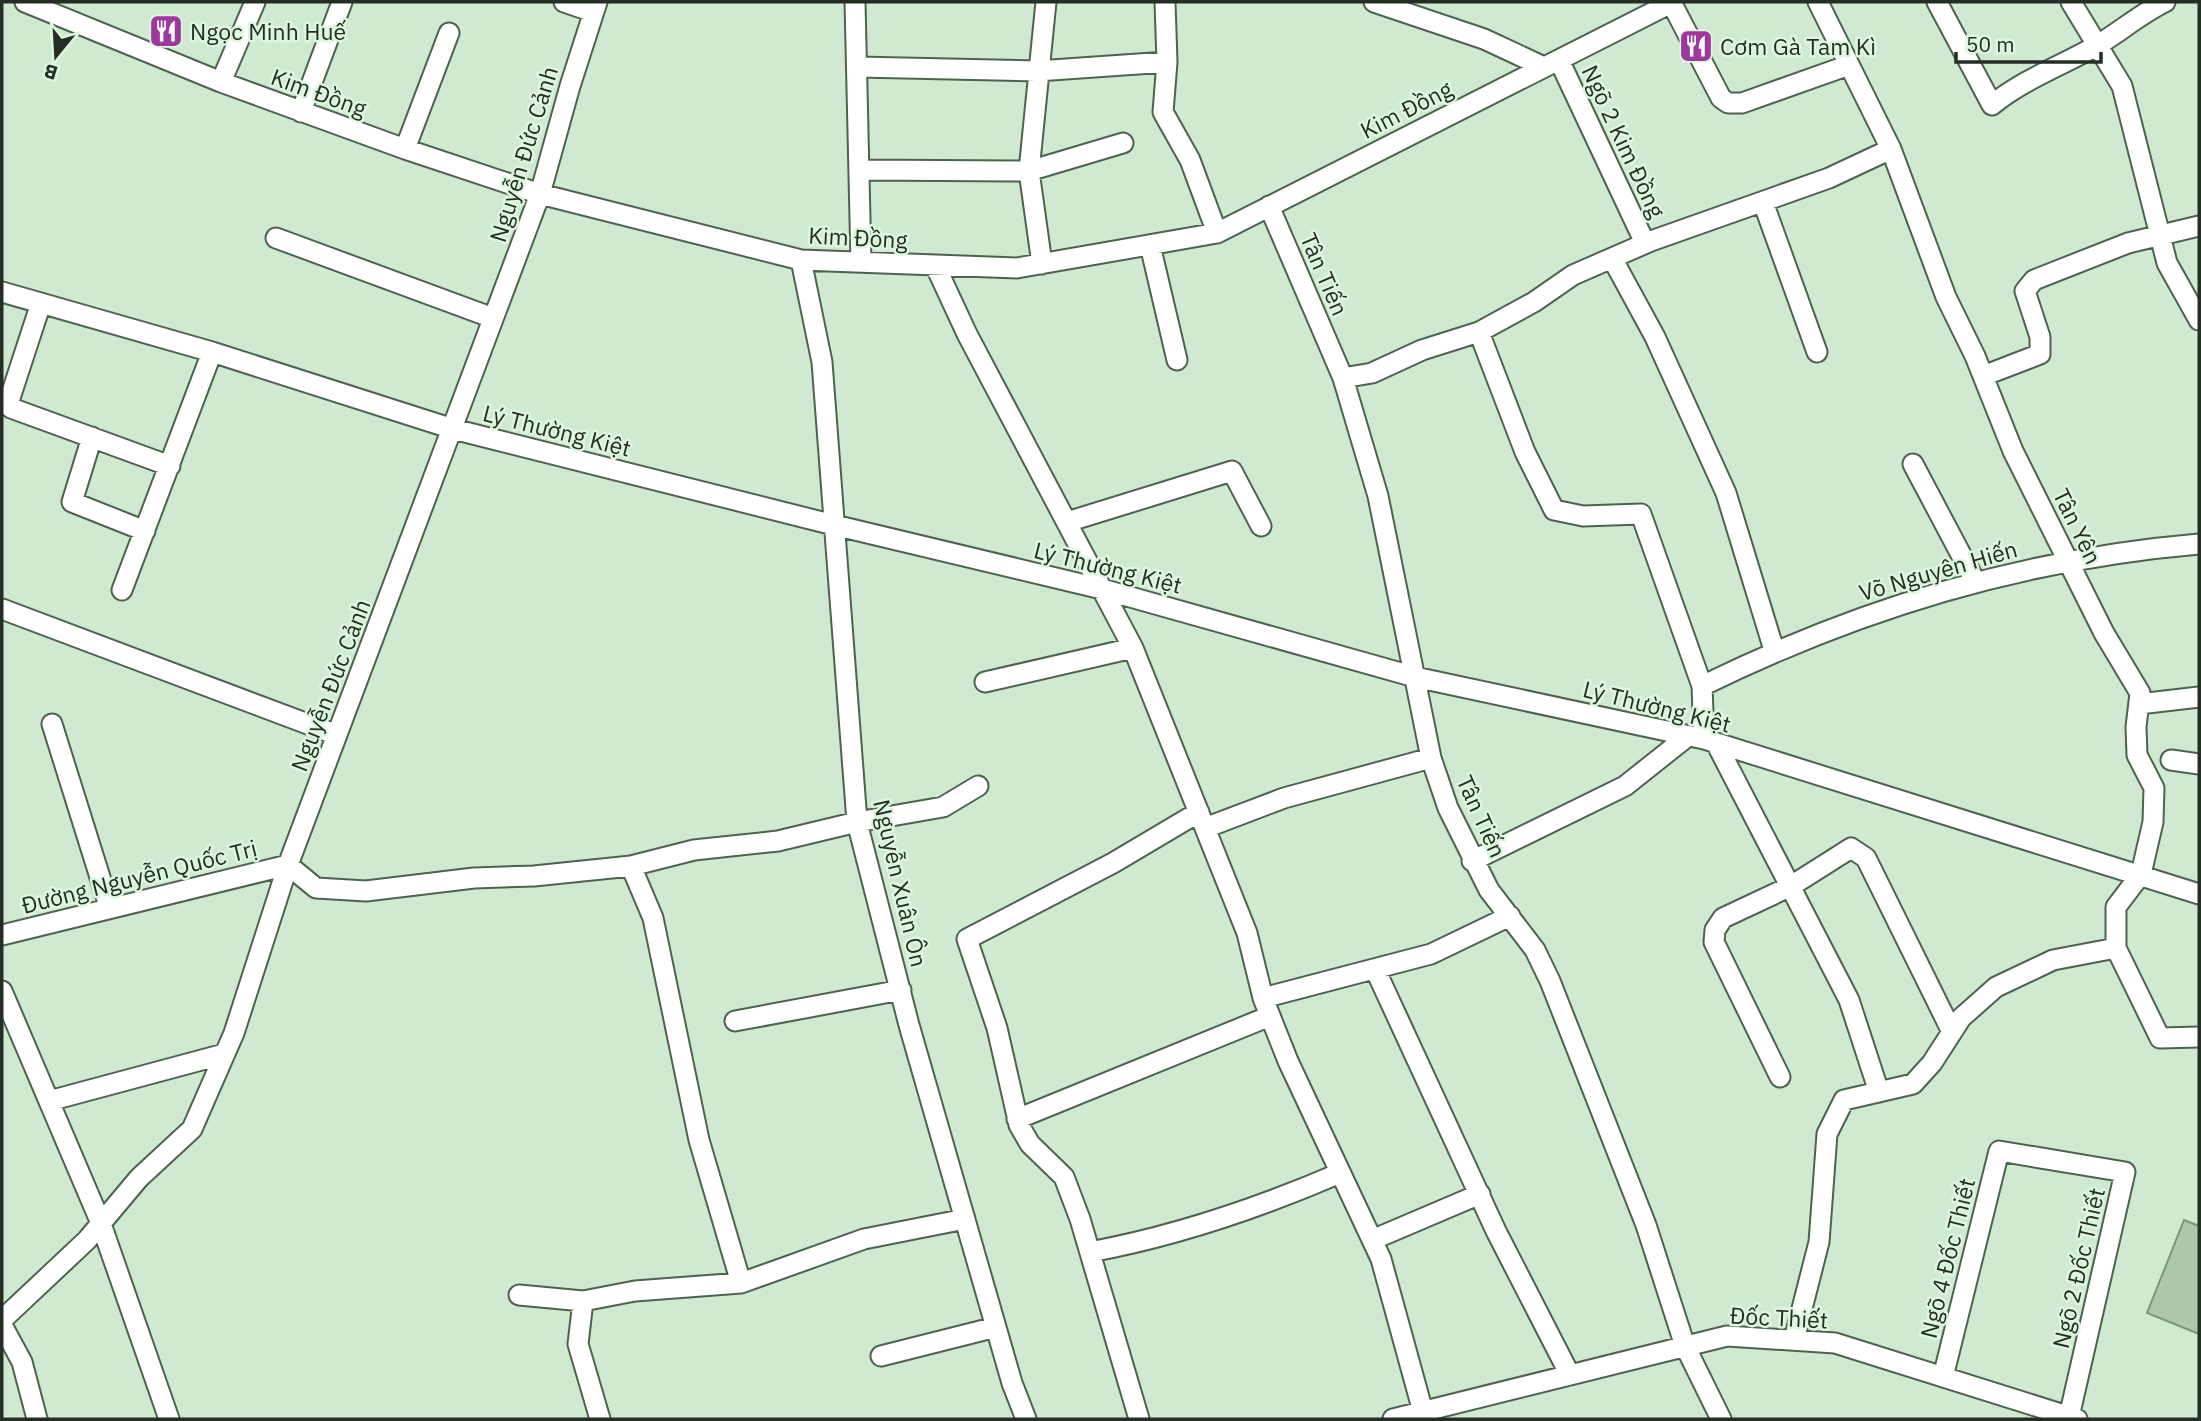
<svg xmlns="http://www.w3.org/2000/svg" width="2201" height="1421" viewBox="0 0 2201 1421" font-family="'IBM Plex Sans',sans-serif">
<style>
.building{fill:#aec6ae;stroke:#7d947d;stroke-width:2}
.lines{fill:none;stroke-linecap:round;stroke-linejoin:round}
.minor-casing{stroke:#4d634d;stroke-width:23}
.minor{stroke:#fff;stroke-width:19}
.labels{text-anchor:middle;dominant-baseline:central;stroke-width:5;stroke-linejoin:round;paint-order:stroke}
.poi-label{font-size:23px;fill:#242e24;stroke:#ddf7de;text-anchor:start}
.street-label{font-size:23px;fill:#242e24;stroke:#ddf7de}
</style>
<rect width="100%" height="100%" fill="#d0ead1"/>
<!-- building -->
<path class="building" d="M2184,1220l15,6v108l-52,-21z"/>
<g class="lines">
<!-- minor casing -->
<g class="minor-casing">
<path id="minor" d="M25,2l196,80 184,67 135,45 261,66 216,8 200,-35 456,-231
M564,2l29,10
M855,2l6,260
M1165,2l2,60 -4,50 27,48 27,73
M1374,2l110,37 60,28
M1671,2l50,96 7,5h14l107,-38
M1818,2l73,147 55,148 29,59 38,95 91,182 36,60 -4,34 1,28 17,33 -1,34 -12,52 -25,33v41l44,90 39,-1
M1937,2l55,103c32,-26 69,-39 104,-59 24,-14 44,-32 69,-44
M2071,2l51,84 45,177 32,57
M1559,60l86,183
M858,67l179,4 130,-9
M221,82l34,-80
M301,112l41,-110
M405,149l44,-116
M859,170l170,1 94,-28
M1763,202l54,150
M1269,206l74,172 35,118 53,262 17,50 41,82 46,60 15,31 96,244 39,121 36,73
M276,238l217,80
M1150,245l27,115
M1612,258l43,79 71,156 48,157
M801,260l21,102 35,460 52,203 103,358 14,36
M1042,264l-13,-93 17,-169
M935,265l32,69 166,314 114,285 16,65 25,63 93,198 44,160
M2,292l210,60 241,77 381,96 268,64 313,88 289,62 495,155
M41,303l-32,98 2,7 159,58
M1479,332l46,120 29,58 29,6 58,-2 61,172 2,53
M1983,376l57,-22v-17l-15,-46 9,-11 94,-37 71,-17
M1343,378l29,-5 50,-23 57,-18 55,-30 39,-27 78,-34 178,-63 62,-29
M92,437l-20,65 73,29
M1913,464l62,117
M1067,522l165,-51 29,55
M122,590l90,-238
M2,609l335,126
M985,682l148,-34
M1702,686c159,-78 321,-127 497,-142
M2139,704l60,-7
M52,724l57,182
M1717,745l132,255 30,92
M2171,760l28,4
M1205,828l79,-30 147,-40
M1472,861l153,-75 63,-50
M631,866l22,52 46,222 42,143
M2,935l286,-70 28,23 50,3 108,-13 60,-2 97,-10 63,-16 84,-9 79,-19 86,-15 35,-21
M1375,969l121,262 74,144
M2,991l98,230 69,198
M1263,998l168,-44 79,-38
M735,1021l166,-31
M1780,1077l-66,-135 1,-12 8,-12 68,-32 60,-38 15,10 86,174
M49,1101l175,-47
M1017,1119l253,-103
M1372,1240l108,-46
M1090,1252c86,-16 169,-44 250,-79
M519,1295l64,6 52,-10 106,-8 123,-44 101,-20
M583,1301l-5,43 22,75
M2,1320l85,-80 52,-62 53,-49 42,-96 54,-168 252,-671 30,-108 27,-84
M2,1325l20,37 15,57
M1794,1340l25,-98 8,-108 17,-34 69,-16 19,-21 29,-45 35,-31 57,-27 63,-12
M881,1356l115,-29
M1943,1377l56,-226 126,21 -56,245
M1139,1419l-59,-200 -16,-42 -34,-33 -11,-19 -22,-97 -30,-89 146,-76 86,-51
M1393,1419l334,-83 108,7 242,76"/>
</g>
<!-- minor -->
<use href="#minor" class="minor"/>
</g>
<!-- icons -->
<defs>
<g id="restaurant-square" transform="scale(1.75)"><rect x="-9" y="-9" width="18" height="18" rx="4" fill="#9e389c" stroke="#ddf7de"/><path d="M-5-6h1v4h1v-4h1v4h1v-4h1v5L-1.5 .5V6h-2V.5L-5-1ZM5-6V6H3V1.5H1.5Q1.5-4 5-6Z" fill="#fff"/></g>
</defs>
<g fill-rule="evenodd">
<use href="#restaurant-square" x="166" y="31"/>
<use href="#restaurant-square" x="1696" y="46"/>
</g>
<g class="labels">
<!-- poi labels -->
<g class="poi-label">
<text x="190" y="31">Ngọc Minh Huế</text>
<text x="1720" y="46">Cơm Gà Tam Kì</text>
</g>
<!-- street labels -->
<g class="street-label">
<text transform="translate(319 92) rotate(20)">Kim Đồng</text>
<text transform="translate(1406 109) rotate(-27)">Kim Đồng</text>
<text transform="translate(1624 141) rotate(65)">Ngõ 2 Kim Đồng</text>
<text transform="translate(523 154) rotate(-73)">Nguyễn Đức Cảnh</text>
<text transform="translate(858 237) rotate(3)">Kim Đồng</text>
<text transform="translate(1325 274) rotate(67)">Tân Tiến</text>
<text transform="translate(557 430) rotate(14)">Lý Thường Kiệt</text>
<text transform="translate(2078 526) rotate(64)">Tân Yên</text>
<text transform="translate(1108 567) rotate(14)">Lý Thường Kiệt</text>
<text transform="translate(1938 570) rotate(-16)">Võ Nguyên Hiến</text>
<text transform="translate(330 685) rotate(-69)">Nguyễn Đức Cảnh</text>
<text transform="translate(1657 706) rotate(14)">Lý Thường Kiệt</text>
<text transform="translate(1482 816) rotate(66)">Tân Tiến</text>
<text transform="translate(139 876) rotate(-14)">Đường Nguyễn Quốc Trị</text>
<text transform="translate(901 883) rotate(77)">Nguyễn Xuân Ôn</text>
<text transform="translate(1947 1258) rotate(-76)">Ngõ 4 Đốc Thiết</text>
<text transform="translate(2078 1268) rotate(-77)">Ngõ 2 Đốc Thiết</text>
<text transform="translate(1779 1317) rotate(3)">Đốc Thiết</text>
</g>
</g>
<!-- border -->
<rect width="2201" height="1421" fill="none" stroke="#242e24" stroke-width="7"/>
<!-- north arrow -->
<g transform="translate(56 56) rotate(198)" stroke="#ddf7de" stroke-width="5" paint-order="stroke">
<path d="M0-5L12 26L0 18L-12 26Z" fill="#242e24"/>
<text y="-10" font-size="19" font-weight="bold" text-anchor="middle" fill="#242e24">B</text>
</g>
<!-- scale -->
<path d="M1956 52v10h145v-10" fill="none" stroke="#242e24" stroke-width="3.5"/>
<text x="1966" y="52" font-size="21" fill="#242e24" stroke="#ddf7de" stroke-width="5" paint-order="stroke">50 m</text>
</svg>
